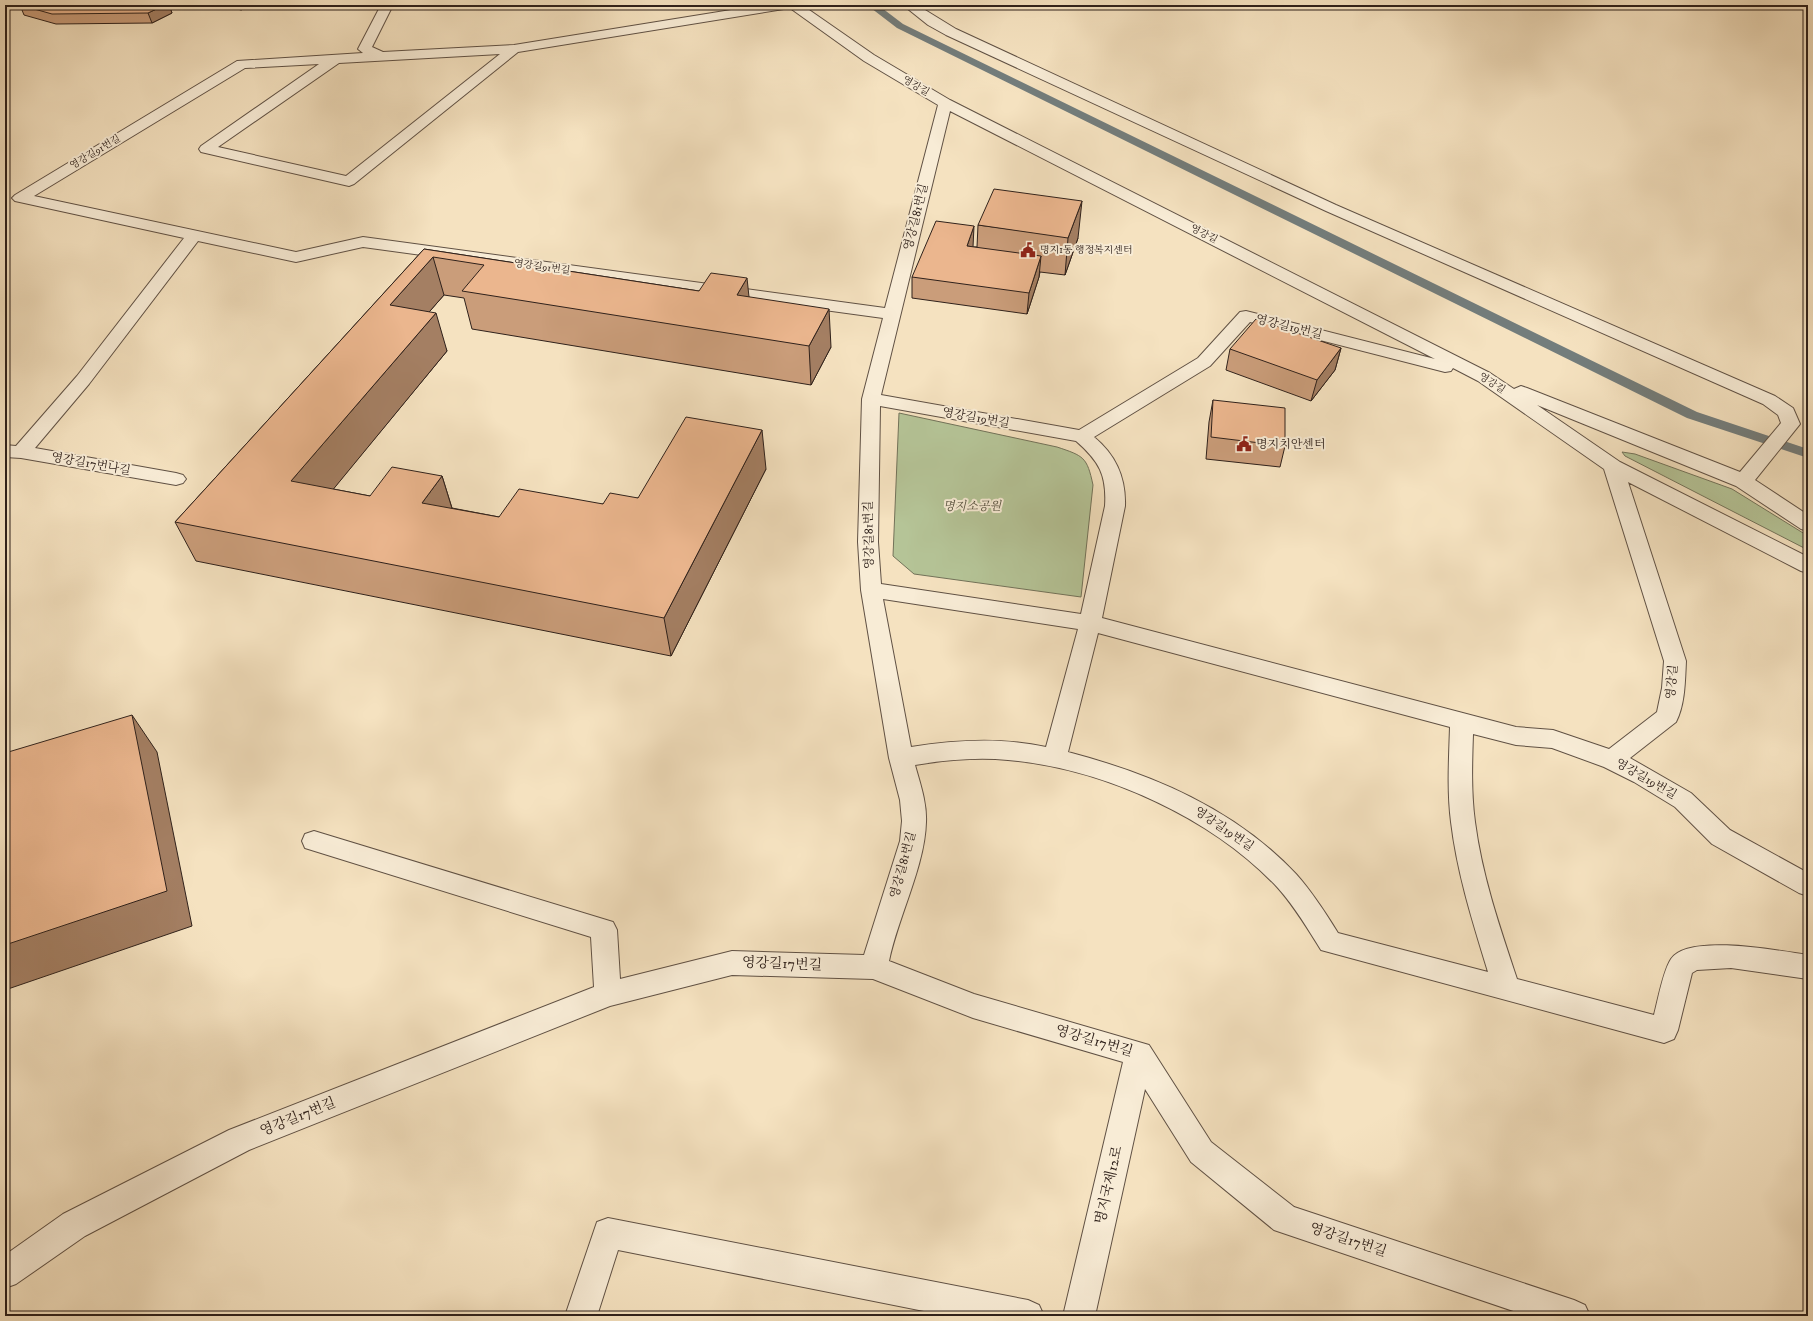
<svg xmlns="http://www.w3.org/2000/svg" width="1813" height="1321" viewBox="0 0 1813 1321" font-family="'IM FELL DW Pica','Noto Serif KR',serif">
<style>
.green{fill:#b5c497;stroke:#727259}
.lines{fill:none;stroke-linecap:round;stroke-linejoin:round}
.stream{fill:#737d7c;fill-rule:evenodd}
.minor-casing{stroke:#605144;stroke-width:2}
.minor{fill:#f8ecd6;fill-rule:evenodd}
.wall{fill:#ca9d7a;stroke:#2f211b}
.shaded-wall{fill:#a47f63;stroke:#2f211b}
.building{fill:#ebb68e;stroke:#2f211b}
.labels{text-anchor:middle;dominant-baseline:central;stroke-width:4;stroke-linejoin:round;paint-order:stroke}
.far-street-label{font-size:10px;fill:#2f211b;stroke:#f8ecd6}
.far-poi-label{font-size:10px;fill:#2f211b;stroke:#f8ecd6;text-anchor:start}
.street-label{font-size:12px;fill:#2f211b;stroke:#f8ecd6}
.poi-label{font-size:12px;fill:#2f211b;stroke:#f8ecd6;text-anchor:start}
.park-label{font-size:12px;font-style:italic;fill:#575240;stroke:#f8ecd6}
.near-street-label{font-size:14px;fill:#2f211b;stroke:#f8ecd6}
</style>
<rect width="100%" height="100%" fill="#f5e2c0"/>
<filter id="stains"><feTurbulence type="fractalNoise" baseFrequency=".005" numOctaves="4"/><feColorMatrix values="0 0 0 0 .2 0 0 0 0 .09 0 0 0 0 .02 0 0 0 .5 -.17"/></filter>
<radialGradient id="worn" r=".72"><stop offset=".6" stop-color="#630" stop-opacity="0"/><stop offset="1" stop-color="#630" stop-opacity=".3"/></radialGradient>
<!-- green -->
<path class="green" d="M899,413l158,34c27,9 30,10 36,38l-12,112 -167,-23 -21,-18z
M1622,452l13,2 97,35 76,47v14l-183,-94z"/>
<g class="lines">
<!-- stream -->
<path class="stream" d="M867,5h11l25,19 794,388 111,37v9l-121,-40 -790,-390z"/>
<!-- minor casing -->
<g class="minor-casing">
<path id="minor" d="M381,5h12l-21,42 11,5 131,-7 248,-40h40l72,50 76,45 540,273 24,16 7,-3 6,2 213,84 41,-49 -3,-8 -15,-11 -437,-193 -380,-176 -18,-10 -25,-20h14l39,24 380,176 439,191 18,12 7,16 -45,56 53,35v16l-7,-2 -65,-43 -199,-81 83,57 188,95v16l-7,-2 -173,-89 58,179c-1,20 -1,44 -10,61l-46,36 61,35 39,37 78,43v23l-9,-3 -87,-49 -37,-37 -41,-25 -30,-15 -52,-19 -36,-3 -43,-11c-1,29 -2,59 2,88 7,54 25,106 42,157l137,36c4,-15 9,-44 17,-56 17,-26 110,-8 137,-4v24l-77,-11 -34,2 -5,3 -14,57 -4,9 -10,4 -343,-93c-13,-21 -26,-43 -43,-62 -65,-70 -175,-120 -270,-128 -31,-3 -63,0 -93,5 5,18 12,38 11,57 -1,44 -28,95 -37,139l85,33 175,51 62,97 83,65 280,93 11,5 5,11h-62l-254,-86 -83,-68 -46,-73 -50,227h-32l60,-254 -150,-44 -100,-39 -141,-4 -122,31 -361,144 -164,86 -69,48 -11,4v-33l58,-41 166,-84 365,-143 -3,-50 -286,-89 -3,-7 3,-7 9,-3 299,91 4,8 3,49 112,-28 132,4 36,-114 2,-20 -2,-21 -11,-42 -28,-168 -3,-48 4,-143 21,-81 -520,-71 -67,15 -98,-21 -109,143 -54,64 141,25 7,2 3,4 -3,4 -7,2 -155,-27 -16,-1v-12l11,1 61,-70 107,-138 -169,-37 -3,-3 3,-3 222,-134 126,-8 -5,-4zM790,8l74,53 74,44 -53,203 -522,-71 -67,15 -262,-56 211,-128 74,-4 -118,82 -2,3 2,3 148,34 5,-2 164,-132zM500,54l-154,122 -128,-29 121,-84zM950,111l485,248 -189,-48 -6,1 -42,46 -119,72 -198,-35zM1250,322l195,50 6,-1 2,-3 25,13 126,88 60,192 -2,27 -5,24 -48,37 -56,-19 -37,-3 -414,-109 23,-112c1,-28 -9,-51 -31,-69l116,-71zM880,406l196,35c23,20 31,34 29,65l-24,108 -200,-30 -3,-42zM883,599l195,30 -32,118c-45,-10 -91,-7 -135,0zM1098,633l352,94c-1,32 -3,63 1,95 6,51 22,101 37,150l-150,-39c-13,-21 -26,-41 -42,-59 -61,-65 -144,-100 -228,-122z
M608,1218l420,82 11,5 5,11h-95l-331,-66 -21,66h-32l32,-94z"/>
</g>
<!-- minor -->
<use href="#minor" class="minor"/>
</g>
<!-- wall -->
<path class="wall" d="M20,5h149l3,8 -20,10 -96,1 -32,-9z
M223,5h27l-9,5z
M978,225l100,13 -13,37 -25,-3 -1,5 -12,37 -115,-16v-21l61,-30h4z
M424,249l275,42 50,6 82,50 -20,38 -339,-56 -8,-31 -20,-3 -15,17 18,39 -114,138 37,7 72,-20 10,32 47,9 104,-13 35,-6 128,-29 -95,187 -475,-95 -21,-39z
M1341,348l-6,22 -24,31 -85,-31 4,-21z
M1213,400l72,46 -5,21 -74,-8 3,-37z"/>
<!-- shaded-wall -->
<path class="shaded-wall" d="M165,5h4l3,8 -20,10 -4,-10z
M239,5h11l-9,5z
M1082,201l-4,37 -13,37 3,-37z
M974,226l-1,21 -6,-1z
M1041,256l-2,21 -12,37 2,-21z
M433,257l11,38 -42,48 -12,-38z
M747,278l4,38 -14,-21z
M829,309l2,38 -20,38 -2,-39z
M436,313l11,38 -139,169 -17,-39z
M1341,348l-6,22 -24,31 6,-21z
M762,430l4,39 -95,187 -7,-38z
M442,476l12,39 -32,-12z
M132,715l25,37 35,174 -187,64v-45z"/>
<!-- building -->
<path class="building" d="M20,5h145l-17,8 -96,1z
M994,189l88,12 -14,37 -90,-13z
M936,221l38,5 -7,20 74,10 -12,37 -117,-16z
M424,249l275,42 12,-18 36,5 -10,17 92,14 -20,37 -347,-55 22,-26 -51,-8 -43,48 46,8 -145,168 79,15 22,-29 50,9 -20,27 77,14 20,-28 84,15 7,-11 28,5 48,-81 76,13 -98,188 -489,-96z
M1256,319l85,29 -24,32 -87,-31z
M1213,400l72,8v38l-74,-9z
M132,715l35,176 -162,54v-192z"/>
<!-- icons -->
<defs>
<g id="civic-bare" transform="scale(1.2)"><path d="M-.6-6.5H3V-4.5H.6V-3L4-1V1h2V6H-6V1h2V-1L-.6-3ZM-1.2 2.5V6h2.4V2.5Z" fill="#8f2418" stroke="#f8ecd6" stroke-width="2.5" paint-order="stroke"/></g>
</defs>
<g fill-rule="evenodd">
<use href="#civic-bare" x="1028" y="250"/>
<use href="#civic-bare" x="1244" y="444"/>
</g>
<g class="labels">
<!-- far-street labels -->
<g class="far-street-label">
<text transform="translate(916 86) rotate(30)">영강길</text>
<text transform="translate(95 152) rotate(-31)">영강길91번길</text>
<text transform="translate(1204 234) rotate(27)">영강길</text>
<text transform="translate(542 267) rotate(8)">영강길91번길</text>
<text transform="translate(1492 383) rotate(33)">영강길</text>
</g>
<!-- far-poi labels -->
<g class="far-poi-label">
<text x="1040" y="250">명지1동 행정복지센터</text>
</g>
<!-- street labels -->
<g class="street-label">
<text transform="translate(916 217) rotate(-76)">영강길81번길</text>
<text transform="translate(1289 327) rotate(14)">영강길19번길</text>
<text transform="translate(976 418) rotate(10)">영강길19번길</text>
<text transform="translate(91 464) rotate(10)">영강길17번나길</text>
<text transform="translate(869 535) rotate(-91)">영강길81번길</text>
<text transform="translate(1672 682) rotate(-85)">영강길</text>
<text transform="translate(1646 779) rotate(30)">영강길19번길</text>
<text transform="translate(1224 829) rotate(34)">영강길19번길</text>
<text transform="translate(903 865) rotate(-75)">영강길81번길</text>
</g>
<!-- poi labels -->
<g class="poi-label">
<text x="1256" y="444">명지치안센터</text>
</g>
<!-- park labels -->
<g class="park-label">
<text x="972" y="506">명지소공원</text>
</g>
<!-- near-street labels -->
<g class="near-street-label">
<text transform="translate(782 964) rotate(2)">영강길17번길</text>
<text transform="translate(1094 1041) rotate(16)">영강길17번길</text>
<text transform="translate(298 1117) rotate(-22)">영강길17번길</text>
<text transform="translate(1109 1185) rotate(-77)">명지국제12로</text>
<text transform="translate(1348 1240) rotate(18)">영강길17번길</text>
</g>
</g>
<!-- margin -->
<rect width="1813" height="1321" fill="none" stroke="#f5e2c0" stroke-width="20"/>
<rect x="6" y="6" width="1801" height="1309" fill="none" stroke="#2f211b" stroke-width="2"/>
<rect x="10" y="10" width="1793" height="1301" fill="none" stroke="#2f211b"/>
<rect width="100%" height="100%" filter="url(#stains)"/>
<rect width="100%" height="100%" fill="url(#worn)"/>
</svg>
